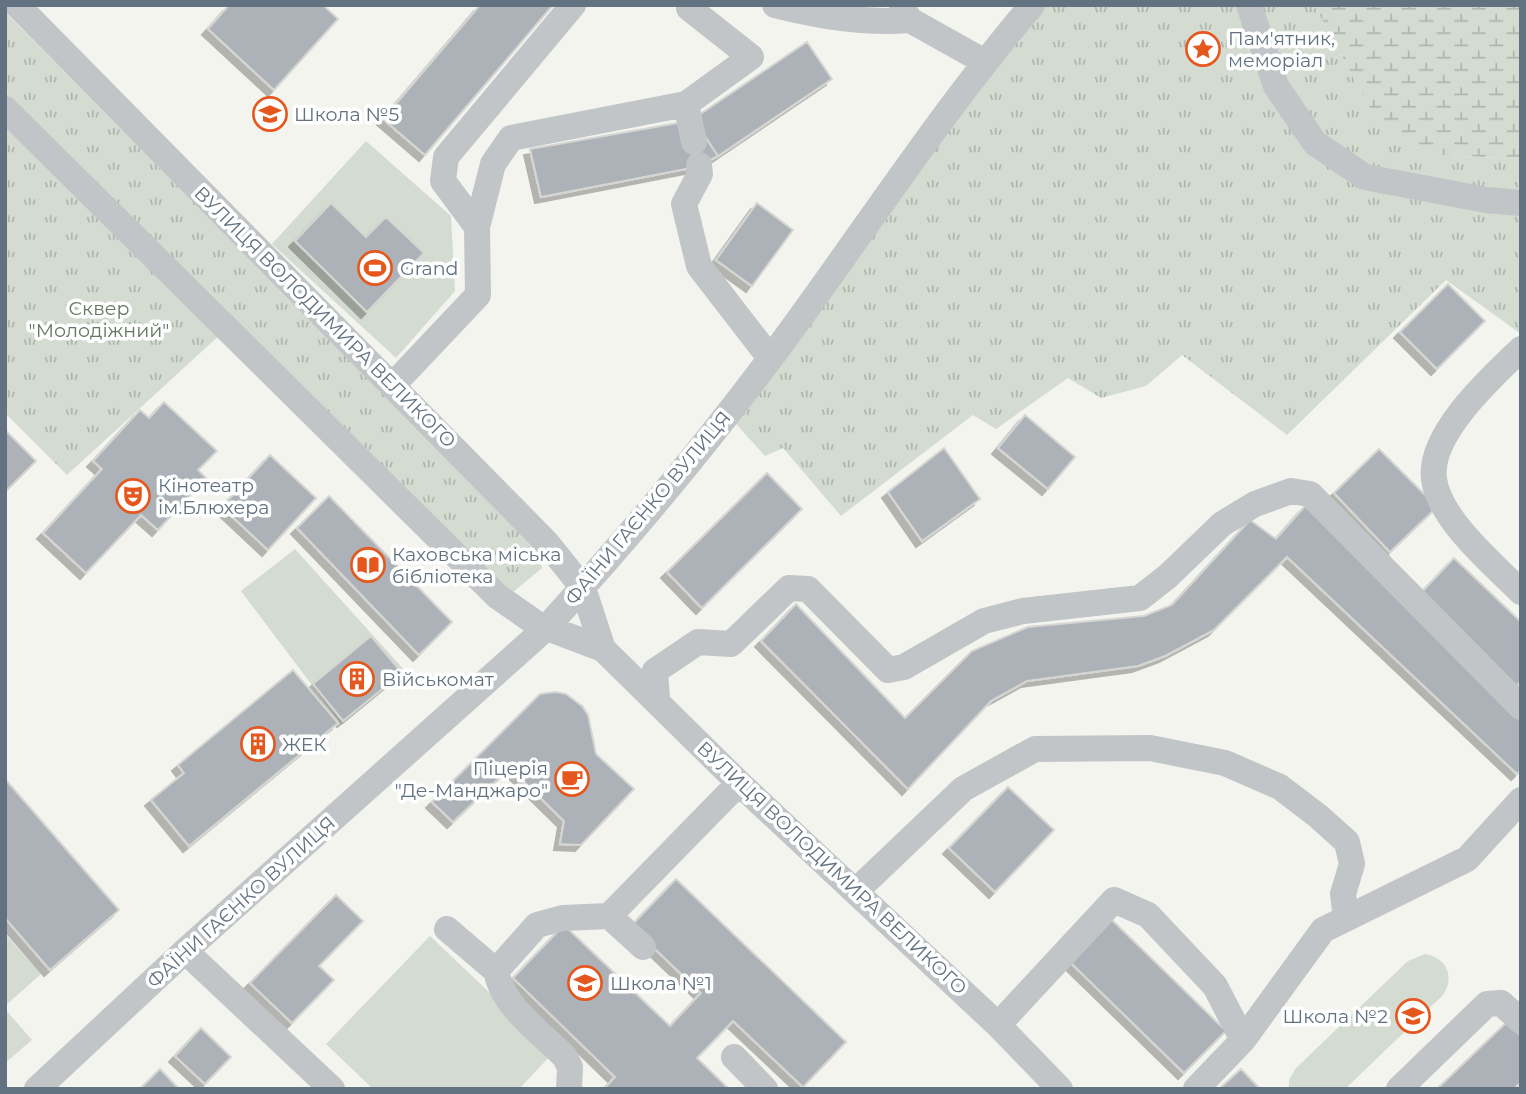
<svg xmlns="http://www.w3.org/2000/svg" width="1526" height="1094" viewBox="0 0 1526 1094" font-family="Montserrat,sans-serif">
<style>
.green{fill:#d4dbd0}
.wetland{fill:url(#wetland-marsh)}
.park{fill:url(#park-tufts)}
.building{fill:#acb2b8;stroke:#d5d5d2;stroke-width:2;filter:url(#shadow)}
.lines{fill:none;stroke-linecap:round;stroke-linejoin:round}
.minor{stroke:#c1c5c8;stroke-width:26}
.labels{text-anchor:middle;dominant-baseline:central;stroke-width:7;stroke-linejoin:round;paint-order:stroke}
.poi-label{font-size:19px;fill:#627281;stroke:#fff;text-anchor:start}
.park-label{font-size:19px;fill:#657861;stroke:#fff}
.street-label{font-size:19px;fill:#627281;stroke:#fff}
</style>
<defs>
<pattern id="wetland-marsh" width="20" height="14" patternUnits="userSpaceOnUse" patternTransform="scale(1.75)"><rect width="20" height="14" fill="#d4dbd0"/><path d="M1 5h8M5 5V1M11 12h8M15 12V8" fill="none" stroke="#afb6ae"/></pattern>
<pattern id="park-tufts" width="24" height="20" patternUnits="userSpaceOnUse" patternTransform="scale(1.75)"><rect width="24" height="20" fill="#d4dbd0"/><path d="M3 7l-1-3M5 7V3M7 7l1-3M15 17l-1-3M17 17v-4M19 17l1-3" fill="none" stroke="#afb6ae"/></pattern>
<filter id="shadow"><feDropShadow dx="-6" dy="6" stdDeviation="0" flood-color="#0004"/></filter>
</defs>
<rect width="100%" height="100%" fill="#f4f4ef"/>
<!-- green -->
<path class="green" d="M366,141l85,75 4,75 -59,67 -124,-114z
M295,549l111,123 -64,53 -101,-134z
M5,934l36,40 -36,32z
M430,936l123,117 -34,36h-146l-47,-45z
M1425,954c22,3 31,25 17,42l-97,93h-56v-9l7,-12 112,-107z
M5,1009l27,31 -27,23z"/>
<!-- wetland -->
<path class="wetland" d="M1314,5h207v154l-80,-4 -39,-12 -22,-16z"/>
<!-- park -->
<path class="park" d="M1042,5h272l66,122 22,16 39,12 80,4v175l-75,-54 -159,155 -105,-80 -36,31 -45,12 -33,-20 -72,51 -23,-14 -132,101 -58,-68 -18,8 -35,-39z
M5,12l532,537 5,19 -30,25 -15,-4 -263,-267 -167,153 -62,-62v-319l3,-2 -3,-4z"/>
<!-- building -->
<path class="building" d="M229,5h94l15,14 -64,71 -66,-61z
M480,5h73l-128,150 -42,-36z
M807,42l25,37 -114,77 -25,-37z
M684,122l12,45 -155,30 -11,-48z
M707,139l11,17 -22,11 -7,-24z
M331,203l35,34 20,-20 38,36 -57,59 -72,-71z
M757,203l36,27 -41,56 -36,-26z
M1448,284l37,37 -48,48 -37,-37z
M164,402l53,49 -19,19 8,8 -48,52 -17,-15 -55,58 -43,-40 59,-64 -9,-8 47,-51 9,8z
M1025,415l50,42 -27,32 -50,-41z
M5,430l31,31 -31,31z
M944,448l36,51 -58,42 -34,-49z
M1379,449l58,58 -47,45 -56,-59z
M270,455l46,43 -48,52 -46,-43z
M767,473l35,36 -100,99 -35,-36z
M329,496l123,126 -33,33 -122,-127z
M1305,506l216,211v53l-4,4 -230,-217 -73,73 -49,26 -27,10 -111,15 -36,20 -83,88 -147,-148 35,-37 109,114 67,-67 56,-24 116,-11 28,-11 78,-85 26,19z
M1454,558l67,64v59l-7,8 -97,-92z
M371,636l31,37 -59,48 -30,-37z
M293,670l45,53 -149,123 -38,-46 33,-27 -6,-8z
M555,692l11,2 16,12 6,9 8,39 38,35 -53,56 -21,-1 4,-23 -54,-53 -57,54 -21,-20 108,-108z
M5,779l114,131 -69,60 -45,-52z
M1008,787l46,43 -59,62 -46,-44z
M676,879l170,163 -43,45 -70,-66 -36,37 32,31h-125l11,-12 -102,-99 51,-53 106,101 31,-33 -70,-67z
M336,895l27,26 -44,45 15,14 -42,43 -42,-40z
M1112,920l114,111 -42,42 -113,-110z
M1507,1022l14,14v46l-7,7h-77z
M201,1028l30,29 -26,27 -30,-28z
M160,1069l19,20h-39z
M1241,1069l19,20h-41z"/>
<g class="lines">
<!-- minor -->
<path class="minor" d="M17,5l530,538 36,45 20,61
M775,5c45,11 89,19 135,15
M1249,5l27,81 39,57 50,34 121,23 35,3
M902,7l8,13 75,42
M686,104l8,38
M5,109l492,487 40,28 66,25 136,134 259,242 62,64
M699,165l1,9 -16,30 15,62 71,92
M477,227l16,-63 18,-26 175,-34 65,-47 -62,-49 2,-3
M1521,349c-29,28 -93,85 -87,130 5,40 59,85 87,113
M392,386l86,-91 -1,-68 -34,-46 3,-24 127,-152
M657,700l-2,-29 43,-29 33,2 58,-56 19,1 80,81 16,-3 80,-46 39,-10 117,-13 28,-22 54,-52 33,-20 36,-13 19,3 211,213
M856,891l107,-102 72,-40 115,-1 75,15 55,24 38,29 29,26 5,22 -9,30 3,24
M609,916l34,31
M447,929l49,42
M185,951l147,138
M998,1025l116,-125 34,15 67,71 28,54
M734,1057l31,32
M37,1089l148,-138 361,-323c79,-86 154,-176 224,-269 88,-118 167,-242 262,-354
M569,1089l1,-22 -6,-11c-25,-25 -61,-49 -68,-85l41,-46 26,-7 46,-2 130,-133
M1196,1089l47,-49 80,-110 144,-71 54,-59
M1399,1089l88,-85 14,-1 20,18"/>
</g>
<!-- icons -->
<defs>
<g id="sight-ring" transform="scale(1.75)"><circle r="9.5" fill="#fff" stroke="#e6571e" stroke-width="1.5"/><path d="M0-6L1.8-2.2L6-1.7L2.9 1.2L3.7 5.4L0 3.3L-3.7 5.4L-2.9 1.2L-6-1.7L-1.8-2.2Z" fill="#e6571e"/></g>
<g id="school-ring" transform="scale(1.75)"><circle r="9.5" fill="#fff" stroke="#e6571e" stroke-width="1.5"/><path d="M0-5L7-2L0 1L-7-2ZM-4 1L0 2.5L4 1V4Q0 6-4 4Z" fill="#e6571e"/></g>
<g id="stadium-ring" transform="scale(1.75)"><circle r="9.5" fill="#fff" stroke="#e6571e" stroke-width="1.5"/><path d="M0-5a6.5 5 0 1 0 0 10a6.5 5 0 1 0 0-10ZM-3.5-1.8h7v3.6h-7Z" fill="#e6571e"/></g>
<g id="theatre-ring" transform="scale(1.75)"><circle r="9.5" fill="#fff" stroke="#e6571e" stroke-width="1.5"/><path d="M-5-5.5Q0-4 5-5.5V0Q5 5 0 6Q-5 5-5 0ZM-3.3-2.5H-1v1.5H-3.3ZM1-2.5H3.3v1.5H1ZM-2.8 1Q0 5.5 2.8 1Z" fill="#e6571e"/></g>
<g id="library-ring" transform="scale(1.75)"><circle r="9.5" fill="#fff" stroke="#e6571e" stroke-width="1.5"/><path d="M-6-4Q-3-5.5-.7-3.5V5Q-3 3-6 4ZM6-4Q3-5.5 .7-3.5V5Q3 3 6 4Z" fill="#e6571e"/></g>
<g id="building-ring" transform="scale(1.75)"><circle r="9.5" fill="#fff" stroke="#e6571e" stroke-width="1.5"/><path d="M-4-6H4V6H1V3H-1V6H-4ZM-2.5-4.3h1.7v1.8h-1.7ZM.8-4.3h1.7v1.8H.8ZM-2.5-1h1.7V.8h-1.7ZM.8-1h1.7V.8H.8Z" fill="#e6571e"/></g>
<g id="cafe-ring" transform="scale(1.75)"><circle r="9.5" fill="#fff" stroke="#e6571e" stroke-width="1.5"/><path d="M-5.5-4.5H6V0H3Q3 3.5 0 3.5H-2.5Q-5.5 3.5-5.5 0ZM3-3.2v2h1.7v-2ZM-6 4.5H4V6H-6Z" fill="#e6571e"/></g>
</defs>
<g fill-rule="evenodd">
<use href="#sight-ring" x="1203" y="49"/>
<use href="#school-ring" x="270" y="114"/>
<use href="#stadium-ring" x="375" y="268"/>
<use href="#theatre-ring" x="133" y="496"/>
<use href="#library-ring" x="368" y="565"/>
<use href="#building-ring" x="357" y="679"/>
<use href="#building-ring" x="258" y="744"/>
<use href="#cafe-ring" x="572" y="779"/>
<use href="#school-ring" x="585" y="983"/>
<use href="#school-ring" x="1413" y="1016"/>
</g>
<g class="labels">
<!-- poi labels -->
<g class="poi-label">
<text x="1228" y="38">Пам'ятник,<tspan x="1228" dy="22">меморіал</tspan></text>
<text x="294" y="114">Школа №5</text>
<text x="400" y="268">Grand</text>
<text x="158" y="485">Кінотеатр<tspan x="158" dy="22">ім.Блюхера</tspan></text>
<text x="392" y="554">Каховська міська<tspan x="392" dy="22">бібліотека</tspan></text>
<text x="382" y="679">Військомат</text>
<text x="282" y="744">ЖЕК</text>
<text x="548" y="768" text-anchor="end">Піцерія<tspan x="548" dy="22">"Де-Манджаро"</tspan></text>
<text x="610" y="983">Школа №1</text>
<text x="1388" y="1016" text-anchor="end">Школа №2</text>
</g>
<!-- park labels -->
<g class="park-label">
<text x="99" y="308">Сквер<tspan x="99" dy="22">"Молодіжний"</tspan></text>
</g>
<!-- street labels -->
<g class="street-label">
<text transform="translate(325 317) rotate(45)">ВУЛИЦЯ ВОЛОДИМИРА ВЕЛИКОГО</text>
<text transform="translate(648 508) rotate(-50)">ФАЇНИ ГАЄНКО ВУЛИЦЯ</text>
<text transform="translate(832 868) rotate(43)">ВУЛИЦЯ ВОЛОДИМИРА ВЕЛИКОГО</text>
<text transform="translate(241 902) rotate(-42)">ФАЇНИ ГАЄНКО ВУЛИЦЯ</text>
</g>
</g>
<!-- border -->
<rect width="1526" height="1094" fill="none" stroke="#627281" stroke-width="14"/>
</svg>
